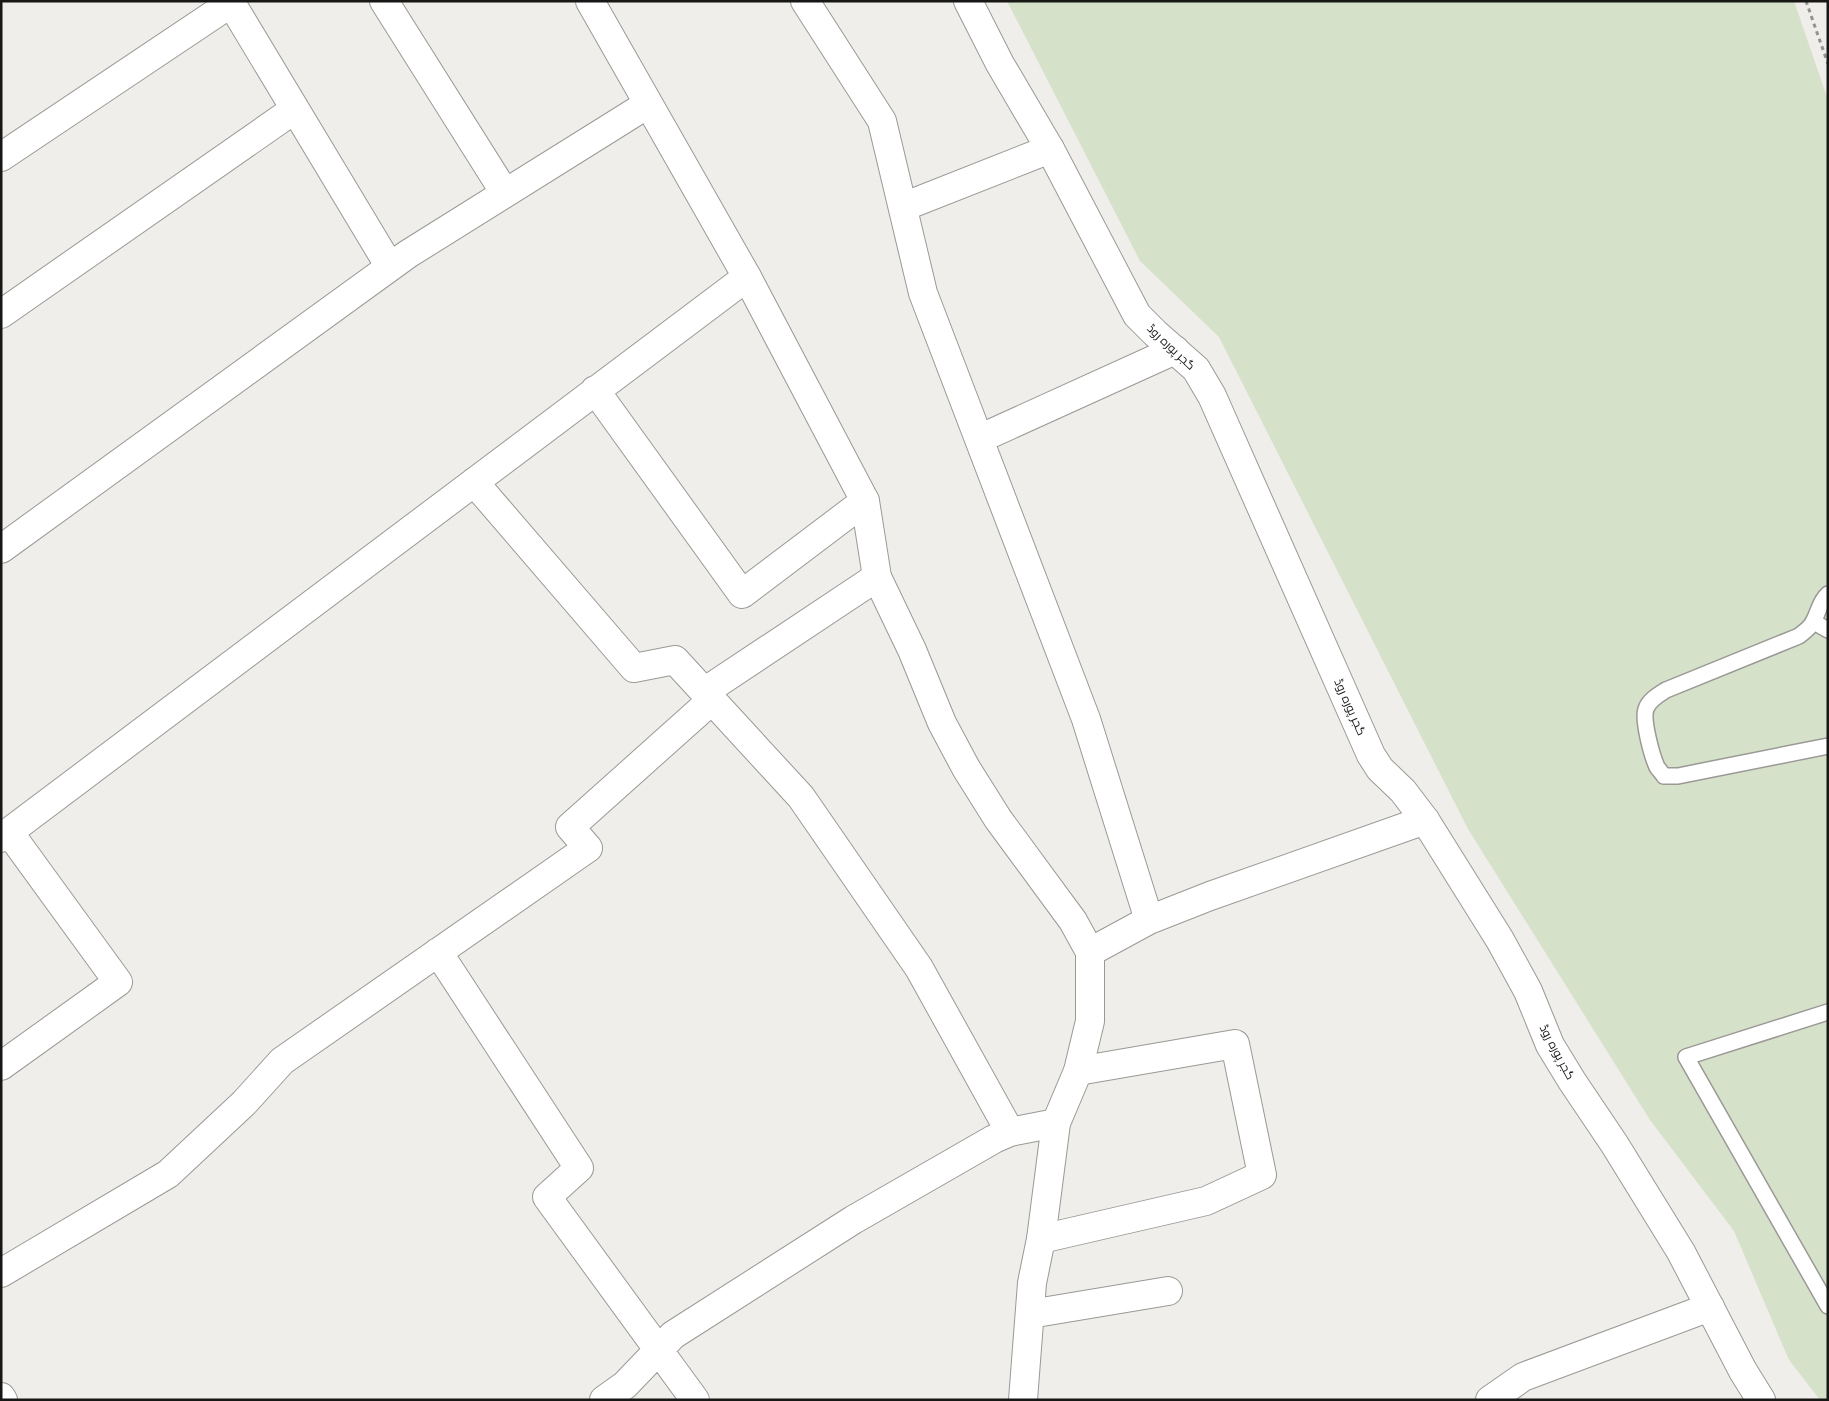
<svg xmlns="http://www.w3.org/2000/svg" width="1829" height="1401" viewBox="0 0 1829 1401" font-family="'Public Sans',Cairo,sans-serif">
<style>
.green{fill:#d6e1ca}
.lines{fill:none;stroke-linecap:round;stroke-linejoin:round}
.lane-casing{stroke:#9a9996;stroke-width:18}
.street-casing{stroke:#9a9996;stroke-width:30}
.secondary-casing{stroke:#9a9996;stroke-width:30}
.path{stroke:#939390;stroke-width:3;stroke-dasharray:4 4;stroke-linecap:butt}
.lane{stroke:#fff;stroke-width:15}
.street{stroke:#fff;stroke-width:28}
.secondary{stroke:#fff;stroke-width:28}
.labels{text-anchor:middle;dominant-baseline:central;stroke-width:4;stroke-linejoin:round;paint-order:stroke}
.street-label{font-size:12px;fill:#171716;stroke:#fff}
</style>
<rect width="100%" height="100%" fill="#efeeea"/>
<!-- green -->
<path class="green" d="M1007,1h787l34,99v1300h-8l-31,-40 -55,-129 -84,-111 -182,-291 -249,-492 -79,-76z"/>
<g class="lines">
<!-- lane casing -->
<g class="lane-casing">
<path id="lane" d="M1828,594c-9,8 -9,18 -15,28 -3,6 -9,10 -14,14l-133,54c-8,5 -17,10 -20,19 -4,11 6,47 11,58 2,3 5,6 7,9h14l150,-30
M1814,622l14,8
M1828,1012l-142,45 142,249"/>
</g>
<!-- street casing -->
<g class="street-casing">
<path id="street" d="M230,1l160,266
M384,1l121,192
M805,1l77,120 41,172 163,426 63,201
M1,157l230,-154
M903,207l147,-58
M1,314l294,-205
M595,390l147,204 123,-93
M979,439l196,-89
M474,482l160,186 41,-8 126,137 118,171 91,164
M1,549l407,-295 240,-150
M704,692l173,-115
M1,838l746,-561
M438,952l141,216 -32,29 148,203
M1090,952l59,-32 61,-24 215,-76
M1,1066l117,-84 -109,-150
M1041,1239l165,-38 56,-26 -27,-131 -157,27
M1,1273l167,-99 76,-71 38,-42 306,-213 -18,-21 142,-127
M1030,1314l138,-23
M1,1397l2,3
M604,1400l21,-15 48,-50 180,-115 141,-81 16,-7 46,-9
M1490,1400l33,-23 187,-70"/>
</g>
<!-- secondary casing -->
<g class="secondary-casing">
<path id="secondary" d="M590,1l157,276 118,224 12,76 35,73 30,73 24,45 32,51 75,102 17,31v69l-12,50 -22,52 -15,116 -9,44 -9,117
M968,1l32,63 50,85 87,166 18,18 41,36 16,27 159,359 9,14 23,22 22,29 75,120 28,51 22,54 22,36 43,64 66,107 62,119 18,29"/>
</g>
<!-- path -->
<path class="path" d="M1806,1l22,63"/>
<!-- lane -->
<use href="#lane" class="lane"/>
<!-- street -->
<use href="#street" class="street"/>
<!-- secondary -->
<use href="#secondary" class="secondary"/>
</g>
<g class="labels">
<!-- street labels -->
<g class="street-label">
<text transform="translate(1171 347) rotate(43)">گجر پورہ روڈ</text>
<text transform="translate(1350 707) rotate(66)">گجر پورہ روڈ</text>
<text transform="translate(1557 1052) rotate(62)">گجر پورہ روڈ</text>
</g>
</g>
<!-- border -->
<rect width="1829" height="1401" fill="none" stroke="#171716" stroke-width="5"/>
</svg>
